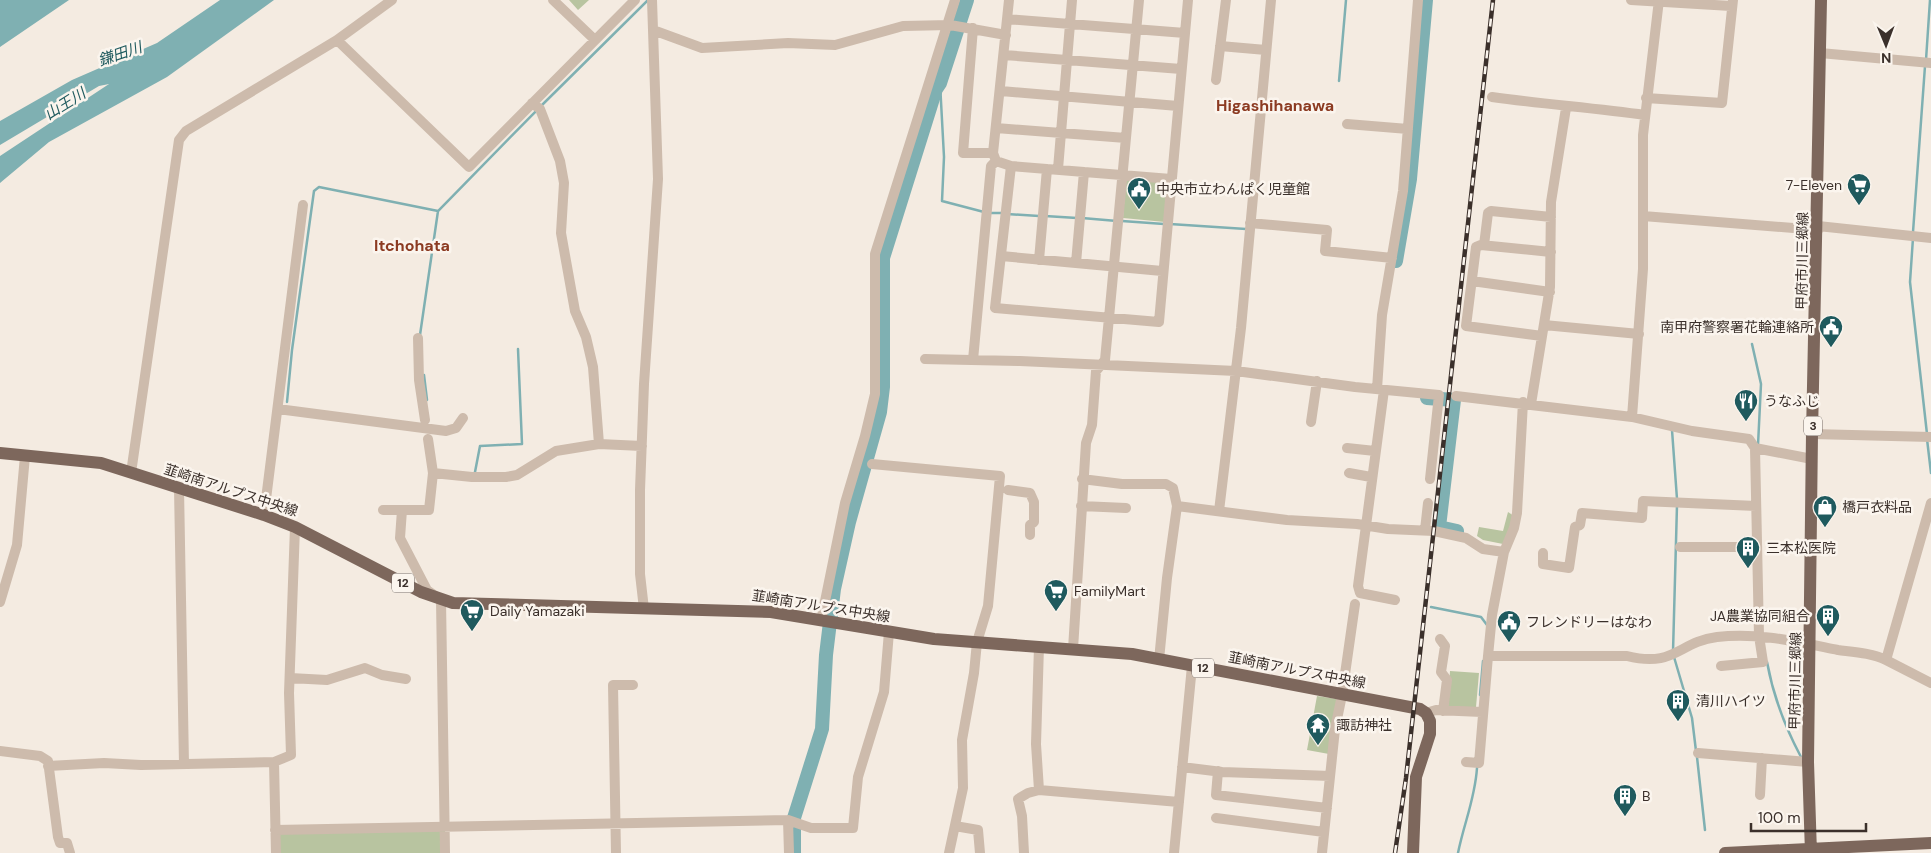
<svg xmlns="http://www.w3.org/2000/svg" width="1931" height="853" viewBox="0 0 1931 853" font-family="'DM Sans','Noto Sans JP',sans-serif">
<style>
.green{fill:#b8c4a0}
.water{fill:#7fb0b2}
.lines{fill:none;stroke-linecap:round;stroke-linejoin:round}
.stream{stroke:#7fb0b2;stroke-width:2.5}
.river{stroke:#7fb0b2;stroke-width:14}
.minor{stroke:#cdbbac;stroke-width:10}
.major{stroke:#7d675c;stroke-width:12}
.rail-casing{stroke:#3b302b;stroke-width:4.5}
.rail{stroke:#fbf5ee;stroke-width:2.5;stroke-dasharray:8;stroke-linecap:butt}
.labels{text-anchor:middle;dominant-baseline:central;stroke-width:5;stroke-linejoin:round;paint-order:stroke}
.shield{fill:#fbf5ee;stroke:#756b66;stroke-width:1}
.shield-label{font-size:12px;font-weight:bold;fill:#3b302b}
.poi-label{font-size:14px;fill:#3b302b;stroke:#fbf5ee;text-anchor:start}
.street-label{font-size:14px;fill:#3b302b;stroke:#fbf5ee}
.water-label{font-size:15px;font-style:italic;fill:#1f5a5e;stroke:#fbf5ee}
.quarter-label{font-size:16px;font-weight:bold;fill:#8c3b22;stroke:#fbf5ee}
</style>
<rect width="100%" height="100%" fill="#f4ebe1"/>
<!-- green -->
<path class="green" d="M569,0h20l-11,10z
M1126,178l42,4 -3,40 -42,-4z
M1508,512l6,4 -11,28 -20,-4 -6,-4 2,-9 24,4z
M1450,671l29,2 -3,34h-28z
M1317,696l20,3 -8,55 -22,-4z
M445,827v26h-169l-1,-23z"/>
<!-- water -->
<path class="water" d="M0,0h69l-69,47z
M220,0h54l-107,77 -118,65 -49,41v-27l109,-72 -10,2 -99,59v-24l72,-41 85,-37z"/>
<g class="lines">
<!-- stream -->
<path class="stream" d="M1926,60l4,-60
M1339,81l7,-81
M940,83l4,74 -2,44 42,11
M541,106l107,-106
M990,213h12
M1007,214l32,2
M1045,216l32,2
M1082,218l35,3
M1122,221l42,3
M1170,224l76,5
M1913,232l12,-166
M1913,238l-3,44 17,152
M420,335l18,-124 99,-101
M1752,344l9,40 -3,61
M424,375l3,25
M287,402l5,-52 22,-159 5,-4 119,24
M1672,430l5,69
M1927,439l4,34
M475,472l5,-26 42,-2 -4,-95
M1431,607l50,10 6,8
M1673,652l4,-147
M1674,657l18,61 4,33
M1767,662c6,33 18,65 34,95
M1480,695l3,-34
M1697,757l8,73
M1458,853c6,-30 17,-54 19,-85"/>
<!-- river -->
<path class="river" d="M1396,261l14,-82 16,-179
M1427,398l27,2 -15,127 18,4
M794,853v-35l28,-89 4,-74 8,-66 15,-67 31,-110 3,-25v-129l53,-169 4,-6 27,-83"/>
<!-- minor -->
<path class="minor" d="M553,0l42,40
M1009,0l-16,153 3,8 15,5 160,13
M1631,0l100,6
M1007,19l178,14
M973,28l-10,125h30
M653,30l49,18 86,-5 47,2 68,-19 47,-1 56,10
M337,40l132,127 166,-167
M1220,46l46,4
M1820,53l111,10
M1004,55l177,14
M1216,80l10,-80
M1001,91l177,15
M1492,97c51,7 102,11 153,18
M1646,98l76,5 11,-103
M532,103l8,6 20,52 4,22 -3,50 14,78 11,26 7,30 6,77 43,2
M1347,124l61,5
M996,128l130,10
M1011,166l-16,142 164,14 29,-322
M1058,169l14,-169
M1643,216l175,14
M1250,223l77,7 -2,21 67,7
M1818,226l113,12
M1484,245l4,-32 3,-2 60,6
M1001,256l161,15
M1039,260l8,-91
M1076,263l8,-91
M1472,281l78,11
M1544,325l95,9
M1542,336l-76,-10 10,-79 5,-2 70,7
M418,338l1,42 6,40
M925,359l95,2 216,10 119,16 84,8 -9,84
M973,360l18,-194 5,-5
M1377,389l5,-74 21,-124 15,-191
M1384,390l-26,196 2,7 35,7
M1456,396l176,21 60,14 57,8 6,9 4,188 4,26 -42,4
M1531,404l19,-117 1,-85 15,-94
M278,409l168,22 10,-3 7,-10
M1632,417l11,-148v-134l16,-135
M1311,422l6,-41
M1812,434l119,3
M428,439l5,34 39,4h34l11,-2 39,-24 43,-7
M1347,448l28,3
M1755,448l57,11
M872,464l128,12 -12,130 -11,36 -3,31 -12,67 1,48 -14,65
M131,473l48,-333 7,-9 151,-91 55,-40
M1349,473l22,4
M1082,479l40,5h44l7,4 4,18 -10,72 -8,82
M179,488l5,276
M1008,490l22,3 4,9v20l-4,3v10
M1931,503l-45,157 45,23
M1081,506l45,2
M1177,506l110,14 70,4 31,5 46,2 32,7 17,11 21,3 10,-24 3,-15 6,-111
M383,510h46l4,-37
M402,510l-2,28 27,52 14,10 4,253
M1219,511l22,-183 30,-328
M264,515l39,-310
M1425,530l3,-27
M1680,547h77
M1504,552l-12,63 -4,41h139c48,12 51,-14 90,-19 41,-5 81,5 121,13 16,2 34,3 48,10
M1543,553v11l26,4 6,-41 5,-2 2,-12 60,5 1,-17 113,5
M0,602l17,-57 8,-89
M644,609l-4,-35v-84l4,-106 14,-205 -6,-179
M821,621l24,-118 20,-67 10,-42v-140l80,-254
M1440,639l5,7 -4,26 6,8 -4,31
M1073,649l13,-206 6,-18 4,-54 9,-11 34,-360
M290,678l37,2 38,-12 17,7 24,4
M1426,713l10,-3 46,2
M0,751l40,5 8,5 10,76 2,6h7l3,10
M1698,753l110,9
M1466,762l13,1 9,-107
M48,766l56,-3 37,2 133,-3
M1182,767l40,5 108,4
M1218,771l-2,24 111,13
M1039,790l-3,-46 3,-98
M1760,795l2,-37
M1216,818l108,14
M788,820l1,33
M955,826l23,4 2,23
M275,830l513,-10 23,8h42l5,-51 26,-85 5,-60
M276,853l-2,-91 17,-7 -2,-62 6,-166
M616,853l-3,-168h20
M1024,853l-2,-37 -4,-17 10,-6 11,-3 140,12
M1174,853l18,-187
M1322,853l13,-124 7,-34 13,-91"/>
<!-- major -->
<path class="major" d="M0,453l101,10 163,52 31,12 126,65 32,11 318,9 163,27 198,15 288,55 6,4 4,8v13l-14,43 -3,76
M1725,853l206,-10
M1811,853l-3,-91 4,-328 9,-434"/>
<!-- rail casing -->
<g class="rail-casing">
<path id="rail" d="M1395,853l11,-75 87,-778"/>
</g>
<!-- rail -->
<use href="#rail" class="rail"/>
</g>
<!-- icons -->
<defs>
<g id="supermarket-pin" transform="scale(1.25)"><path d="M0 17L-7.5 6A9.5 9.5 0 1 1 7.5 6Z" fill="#1f5a5e" stroke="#fbf5ee"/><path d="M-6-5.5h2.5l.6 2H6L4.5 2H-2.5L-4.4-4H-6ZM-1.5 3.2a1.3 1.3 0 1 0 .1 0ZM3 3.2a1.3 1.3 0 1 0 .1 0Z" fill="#fff"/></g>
<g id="civic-pin" transform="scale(1.25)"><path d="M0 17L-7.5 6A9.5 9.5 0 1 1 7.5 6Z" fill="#1f5a5e" stroke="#fbf5ee"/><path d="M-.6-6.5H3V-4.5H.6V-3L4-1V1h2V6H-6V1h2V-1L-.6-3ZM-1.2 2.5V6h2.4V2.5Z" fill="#fff"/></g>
<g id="restaurant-pin" transform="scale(1.25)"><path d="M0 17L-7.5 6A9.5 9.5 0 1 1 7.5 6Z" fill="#1f5a5e" stroke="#fbf5ee"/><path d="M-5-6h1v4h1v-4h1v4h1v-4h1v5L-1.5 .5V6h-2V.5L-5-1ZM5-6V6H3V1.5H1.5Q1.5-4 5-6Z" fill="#fff"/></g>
<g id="shop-pin" transform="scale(1.25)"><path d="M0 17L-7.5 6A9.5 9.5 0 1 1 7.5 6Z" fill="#1f5a5e" stroke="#fbf5ee"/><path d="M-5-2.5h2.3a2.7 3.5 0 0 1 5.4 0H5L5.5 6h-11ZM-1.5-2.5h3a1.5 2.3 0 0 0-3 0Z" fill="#fff"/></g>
<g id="building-pin" transform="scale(1.25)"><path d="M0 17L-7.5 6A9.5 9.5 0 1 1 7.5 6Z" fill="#1f5a5e" stroke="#fbf5ee"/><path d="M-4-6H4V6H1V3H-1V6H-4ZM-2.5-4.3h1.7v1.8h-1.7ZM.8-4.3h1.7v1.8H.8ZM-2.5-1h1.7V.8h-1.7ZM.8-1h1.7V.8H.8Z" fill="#fff"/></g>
<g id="temple-pin" transform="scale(1.25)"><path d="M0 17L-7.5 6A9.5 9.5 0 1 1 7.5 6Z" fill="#1f5a5e" stroke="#fbf5ee"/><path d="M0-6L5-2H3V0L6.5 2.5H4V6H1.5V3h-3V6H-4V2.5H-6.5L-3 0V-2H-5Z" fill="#fff"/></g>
</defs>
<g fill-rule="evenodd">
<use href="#supermarket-pin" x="1859" y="185"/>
<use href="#civic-pin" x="1139" y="189"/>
<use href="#civic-pin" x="1831" y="327"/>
<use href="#restaurant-pin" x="1746" y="401"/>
<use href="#shop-pin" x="1825" y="507"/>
<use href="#building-pin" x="1748" y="548"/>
<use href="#supermarket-pin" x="1056" y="591"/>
<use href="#supermarket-pin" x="472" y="611"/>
<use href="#building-pin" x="1828" y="616"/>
<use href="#civic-pin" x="1509" y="622"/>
<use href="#building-pin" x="1678" y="701"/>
<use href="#temple-pin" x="1318" y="725"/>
<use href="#building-pin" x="1625" y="796"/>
</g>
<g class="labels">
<!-- shield labels -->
<g class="shield">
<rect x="1804" y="416.5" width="18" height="19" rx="4"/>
<rect x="392" y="573.5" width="22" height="19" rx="4"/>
<rect x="1192" y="658.5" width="22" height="19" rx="4"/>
</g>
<g class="shield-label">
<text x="1813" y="426">3</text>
<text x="403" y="583">12</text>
<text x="1203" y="668">12</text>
</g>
<!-- poi labels -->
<g class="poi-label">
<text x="1842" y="185" text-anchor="end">7-Eleven</text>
<text x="1156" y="189">中央市立わんぱく児童館</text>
<text x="1814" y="327" text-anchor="end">南甲府警察署花輪連絡所</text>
<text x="1764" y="401">うなふじ</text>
<text x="1842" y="507">橋戸衣料品</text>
<text x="1766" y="548">三本松医院</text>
<text x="1074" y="591">FamilyMart</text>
<text x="490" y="611">Daily Yamazaki</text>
<text x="1810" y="616" text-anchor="end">JA農業協同組合</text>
<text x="1526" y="622">フレンドリーはなわ</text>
<text x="1696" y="701">清川ハイツ</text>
<text x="1336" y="725">諏訪神社</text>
<text x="1642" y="796">B</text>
</g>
<!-- street labels -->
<g class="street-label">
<text transform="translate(1802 261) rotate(-89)">甲府市川三郷線</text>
<text transform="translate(231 490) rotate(18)">韮崎南アルプス中央線</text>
<text transform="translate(821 606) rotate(9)">韮崎南アルプス中央線</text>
<text transform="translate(1297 670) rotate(11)">韮崎南アルプス中央線</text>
<text transform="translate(1795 681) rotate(-89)">甲府市川三郷線</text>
</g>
<!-- water labels -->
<g class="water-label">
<text transform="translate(120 54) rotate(-19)">鎌田川</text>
<text transform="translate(65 104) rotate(-32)">山王川</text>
</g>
<!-- quarter labels -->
<g class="quarter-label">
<text x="1275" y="105">Higashihanawa</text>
<text x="412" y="245">Itchohata</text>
</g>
</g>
<!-- north arrow -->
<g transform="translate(1886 45) rotate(179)" stroke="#fbf5ee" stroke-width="4" paint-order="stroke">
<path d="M0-4L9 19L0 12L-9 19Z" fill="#3b302b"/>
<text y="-8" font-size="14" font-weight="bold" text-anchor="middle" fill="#3b302b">N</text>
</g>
<!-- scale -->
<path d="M1751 823v8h115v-8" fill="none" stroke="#3b302b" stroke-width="2.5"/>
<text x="1758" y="823" font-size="15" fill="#3b302b" stroke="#fbf5ee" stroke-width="4" paint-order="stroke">100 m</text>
</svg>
